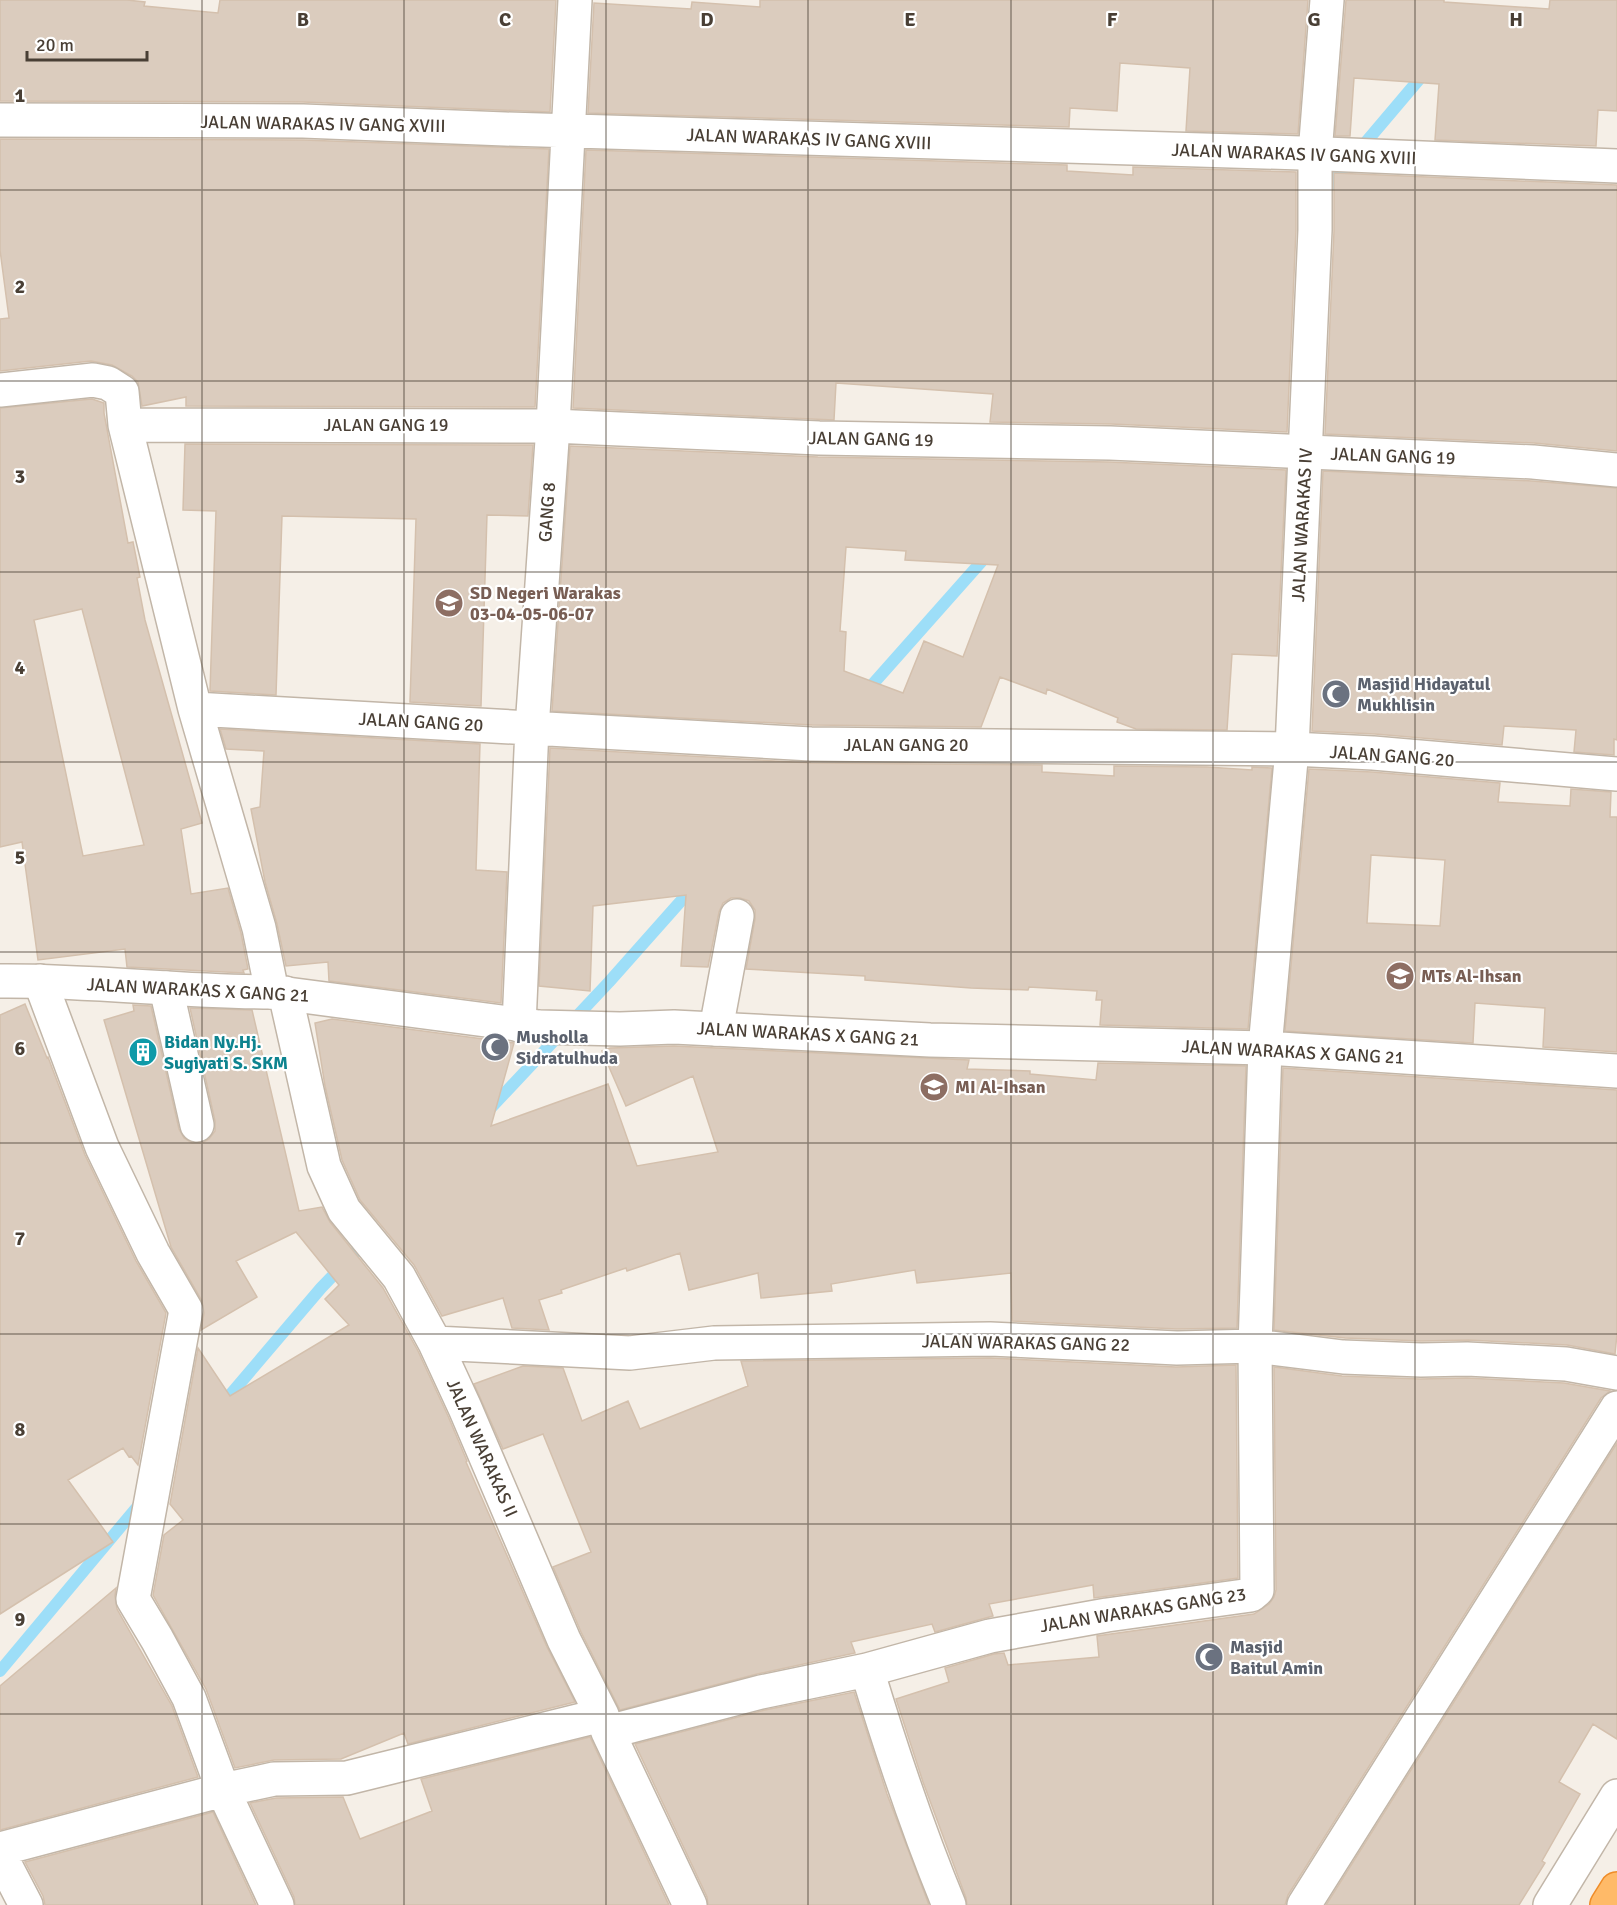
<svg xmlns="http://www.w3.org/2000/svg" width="1617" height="1905" viewBox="0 0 1617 1905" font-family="Signika,sans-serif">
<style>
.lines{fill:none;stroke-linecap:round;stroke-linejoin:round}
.stream{stroke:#9ddef8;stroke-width:12}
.building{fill:#dbccbe;stroke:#d4c0ad;stroke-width:1.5;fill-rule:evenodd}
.minor-casing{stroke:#c2b6a8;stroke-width:36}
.tertiary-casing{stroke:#c2b6a8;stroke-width:36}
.motorway-casing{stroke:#ef8c28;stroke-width:36}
.minor{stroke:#fff;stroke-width:33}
.tertiary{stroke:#fff;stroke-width:33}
.motorway{stroke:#ffba68;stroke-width:33}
.grid{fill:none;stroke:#493f35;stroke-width:1.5;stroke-opacity:0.55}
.labels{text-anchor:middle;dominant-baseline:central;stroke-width:4.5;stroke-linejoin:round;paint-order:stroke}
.street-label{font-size:18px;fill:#493f35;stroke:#fff}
.education-label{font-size:18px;font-weight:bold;fill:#785e54;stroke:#fff;text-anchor:start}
.worship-label{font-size:18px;font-weight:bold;fill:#5b616d;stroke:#fff;text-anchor:start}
.culture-label{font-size:18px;font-weight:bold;fill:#0d838f;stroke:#fff;text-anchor:start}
.grid-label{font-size:20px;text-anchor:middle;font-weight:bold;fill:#493f35;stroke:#fff;stroke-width:4.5;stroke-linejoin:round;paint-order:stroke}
</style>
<rect width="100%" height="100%" fill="#f5efe7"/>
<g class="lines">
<!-- stream -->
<path class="stream" d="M1322,194l105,-124
M864,694l126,-142
M489,1110l120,-128 87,-98
M219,1408l102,-120 47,-49
M0,1671l143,-171"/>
</g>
<!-- building -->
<path class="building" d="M0,0h127l18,2 -1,4 74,7 2,-13h336l-6,112 -247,-10 -303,-1z
M760,0h548l-10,134 -112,-3 4,-63 -70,-5 -3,48 -47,-3 -1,19 -481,-14 6,-110 97,6 1,-7 68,5z
M1346,0h98v2l105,7 1,-9h67v111l-19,-1 -2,36 -161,-6 4,-56 -85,-6 -4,58h-15z
M0,139l303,1 246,9 -14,258 -349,-1v-9l-44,9 -4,-24 -6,-6 -20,-11 -21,-4 -91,10v-52l9,-1 -9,-68z
M586,150l481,15v6l66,4v-8l163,5v58l-9,202 -176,-8 -121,-2 3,-28 -157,-11 -2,37 -261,-12z
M1334,173l283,12v266l-83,-8 -209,-9 9,-203z
M92,399l12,4v10l24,130 5,-1 7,35 -3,1 8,42 57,203 -21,6 10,65 37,-6 13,45 7,36 -5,1 1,3 -117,-6 -2,-18 -87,11 -16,-118 -22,5v-439zM82,609l62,236 -61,11 -49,-236z
M185,444l348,1 -5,71 -41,-1 -6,191 -71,-4 6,-183 -134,-3 -6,179 -66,-4 6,-180 -33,-1z
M570,446l248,11 291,5 177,8 -9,186 -45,-2 -5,76 -91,-1 -19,-7 1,-4 -71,-29 -1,5 -46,-17 -19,50 -169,-2 -260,-14zM846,547l60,4 -1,9 93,5 -35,92 -39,-16 -21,52 -59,-22 2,-39 -6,-1z
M1323,471l209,10 85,7v252l-3,-1v16l-40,-3 2,-22 -72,-4 -2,19 -127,-11 -63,-3z
M220,729l260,15 -4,126 31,2 -6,131 -172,-22 -1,-19 -42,4 -9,-42 -12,-42 -14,-73 9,-2 4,-56 -38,-2z
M550,748l261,15 231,2v7l72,4v-10l93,1 45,3v-3l20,1 -24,261 -148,-4 2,-25h-6l1,-9 -68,-4 -1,3 -57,-2 -106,-8v-4l-119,-7 9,-50v-9l-6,-9 -9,-3h-9l-8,5 -4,9 -11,55 -27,-1 5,-71 -93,11 -3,85 -51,-5z
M1309,769l63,3 128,11 -2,19 72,4 1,-17 40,3 -1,25h7v235l-74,-5 2,-39 -70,-5 -2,40 -188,-12zM1371,855l74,5 -5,66 -73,-3z
M25,1004l22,54 1,-1 37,98 51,106 30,52 -28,152 -7,-9 -2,1 -6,-9 -55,32 45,62 -113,72v-599z
M133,1005l18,1 28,123 5,9 8,5h10l7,-4 6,-8v-10l-25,-113 62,2 47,201 23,-4 8,15 53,66 35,63 30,65 19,45 -1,1 81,185 28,55 -167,42 -4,-11 -63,26 -67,1 -39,8 -29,-79 -53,-94 11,-60 19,-15 -13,-16 28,-156 32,48 119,-71 -24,-26 14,-14 -43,-53 -60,29 21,36 -56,33 3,-17 -2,-12 -31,-54 -67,-227 30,-9z
M332,1019l182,24 -23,83 117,-42 29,82 81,-14 -25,-76 -67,30 -24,-55 8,-3 64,-2 295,14 -2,9 63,2v3l66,6 2,-17 148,3 -9,262 -60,1 -165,-8 -1,-48 -94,10 -2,-13 -84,14 1,7 -71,7 -3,-25 -69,17 -9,-37 -53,18 -1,-3 -65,22 1,3 -23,7 10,30 -37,-2 -9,-30 -61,18 -28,-51 -54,-65 -18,-40 -17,-74 -10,-63z
M1283,1068l334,22v244l-2,20 -48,-9 -99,-5 -47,1 -76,-3 -71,-8z
M990,1358l186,9 60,-2 2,213 -144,20 -1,-13 -104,19 4,12 -58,16 -3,-8 -81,18 4,11 -98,21 -137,36 -39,-78 -28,-65 38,-15 -48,-118 -40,15 -29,-65 49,-18 40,2 19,53 46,-20 12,28 108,-43 -7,-25z
M1274,1367l68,9 78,3 47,-1 97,5 46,8 -9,7 -313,497 -3,10h-318l-1,-7 -43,-116 -27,-83 53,-17 -4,-14 49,-14 10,-1 4,12 91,-8 -2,-21 157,-22 15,-10 5,-7 2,-7z
M1617,1443v296l-24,-15 -34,58 21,12 -38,67 3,2 -26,42h-193z
M116,1588l-1,8 2,13 55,97 26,71 -198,53v-144z
M854,1692l33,102 42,111h-221l-1,-8 -72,-153 130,-34z
M590,1737l79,168h-374l-1,-8 -44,-94 26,-5 67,-1 17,42 72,-28 -11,-32z
M213,1812l43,93h-211l-2,-9 -18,-34z"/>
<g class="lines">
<!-- minor casing -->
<g class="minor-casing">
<path id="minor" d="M0,120l303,1 202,8 796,24 316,13
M0,390l93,-10 15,3 14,9 3,33 70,284 64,219 13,64
M125,425l428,1 266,12 291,5 423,19 84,8
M195,709l616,35 481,5 81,4 244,21
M40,981l62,166 51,106 33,57 -53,289 24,40 32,59 34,92 54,115
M166,988l31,137
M285,993l39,173 20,44 55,67 36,66 30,65 99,232 38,75 6,17 82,173
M519,1025l13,-297 21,-302 22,-426
M716,1029l21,-113
M435,1343l195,10 84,-10 276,-4 187,9 78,-2 88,11 78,3 46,-1 99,5 51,9
M867,1670c24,79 50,158 82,235
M608,1732l153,-40 106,-22 123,-34 117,-21 144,-20 6,-5 -2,-244 10,-298
M0,1849l223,-59 51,-11 73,-1 255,-63
M0,1855l26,50
M1304,1905l313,-497
M1550,1905l67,-109"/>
</g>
<!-- tertiary casing -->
<g class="tertiary-casing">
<path id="tertiary" d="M0,981c91,-1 181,11 272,11l267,35 81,2 54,-2 256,13 335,8 352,23
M1265,1048l27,-299 23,-519v-76l12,-154"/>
</g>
<!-- motorway casing -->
<g class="motorway-casing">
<path id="motorway" d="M1607,1905l10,-16"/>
</g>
<!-- minor -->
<use href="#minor" class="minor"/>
<!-- tertiary -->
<use href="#tertiary" class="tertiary"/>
<!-- motorway -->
<use href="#motorway" class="motorway"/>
</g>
<!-- grid -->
<path class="grid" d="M202,0v1905M404,0v1905M606,0v1905M808,0v1905M1011,0v1905M1213,0v1905M1415,0v1905M0,190h1617M0,381h1617M0,572h1617M0,762h1617M0,952h1617M0,1143h1617M0,1334h1617M0,1524h1617M0,1714h1617"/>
<!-- icons -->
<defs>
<g id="school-disc" transform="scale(1.5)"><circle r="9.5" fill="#8d6e63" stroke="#fff"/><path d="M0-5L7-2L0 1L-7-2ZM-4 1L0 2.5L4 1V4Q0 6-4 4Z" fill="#fff"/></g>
<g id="mosque-disc" transform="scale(1.5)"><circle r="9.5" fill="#6b7280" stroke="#fff"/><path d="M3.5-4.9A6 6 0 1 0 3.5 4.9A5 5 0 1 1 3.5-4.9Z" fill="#fff"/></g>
<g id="building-disc" transform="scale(1.5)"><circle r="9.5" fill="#0f9aa8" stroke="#fff"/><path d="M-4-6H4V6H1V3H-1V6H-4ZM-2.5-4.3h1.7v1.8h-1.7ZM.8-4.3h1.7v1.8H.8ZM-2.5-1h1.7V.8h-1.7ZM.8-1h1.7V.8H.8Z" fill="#fff"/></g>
</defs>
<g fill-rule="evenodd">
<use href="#school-disc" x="449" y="603"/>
<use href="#mosque-disc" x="1336" y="694"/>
<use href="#school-disc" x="1400" y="976"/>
<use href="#mosque-disc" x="495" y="1047"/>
<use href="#building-disc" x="143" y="1052"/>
<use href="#school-disc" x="934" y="1087"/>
<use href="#mosque-disc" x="1209" y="1657"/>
</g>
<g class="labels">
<!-- street labels -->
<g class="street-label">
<text transform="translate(323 124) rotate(1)">JALAN WARAKAS IV GANG XVIII</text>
<text transform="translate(809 139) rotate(2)">JALAN WARAKAS IV GANG XVIII</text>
<text transform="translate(1294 154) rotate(2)">JALAN WARAKAS IV GANG XVIII</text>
<text x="386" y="425">JALAN GANG 19</text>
<text transform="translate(871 439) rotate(1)">JALAN GANG 19</text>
<text transform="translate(1393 456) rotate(2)">JALAN GANG 19</text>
<text transform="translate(547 512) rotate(-86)">GANG 8</text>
<text transform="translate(1302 525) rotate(-87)">JALAN WARAKAS IV</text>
<text transform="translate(421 722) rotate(3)">JALAN GANG 20</text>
<text x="906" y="745">JALAN GANG 20</text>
<text transform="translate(1392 756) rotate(4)">JALAN GANG 20</text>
<text transform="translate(198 990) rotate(3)">JALAN WARAKAS X GANG 21</text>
<text transform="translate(808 1034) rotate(3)">JALAN WARAKAS X GANG 21</text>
<text transform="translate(1293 1052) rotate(3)">JALAN WARAKAS X GANG 21</text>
<text transform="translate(1026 1343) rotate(1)">JALAN WARAKAS GANG 22</text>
<text transform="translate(482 1448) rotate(66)">JALAN WARAKAS II</text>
<text transform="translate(1143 1610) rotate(-9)">JALAN WARAKAS GANG 23</text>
</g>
<!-- education labels -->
<g class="education-label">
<text x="470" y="593">SD Negeri Warakas<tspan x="470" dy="21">03-04-05-06-07</tspan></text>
<text x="1421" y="976">MTs Al-Ihsan</text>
<text x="955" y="1087">MI Al-Ihsan</text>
</g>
<!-- worship labels -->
<g class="worship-label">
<text x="1357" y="684">Masjid Hidayatul<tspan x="1357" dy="21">Mukhlisin</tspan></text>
<text x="516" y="1037">Musholla<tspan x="516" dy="21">Sidratulhuda</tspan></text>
<text x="1230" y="1647">Masjid<tspan x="1230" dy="21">Baitul Amin</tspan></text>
</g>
<!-- culture labels -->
<g class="culture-label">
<text x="164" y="1042">Bidan Ny.Hj.<tspan x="164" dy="21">Sugiyati S. SKM</tspan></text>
</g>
</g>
<g class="grid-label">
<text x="303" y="26">B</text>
<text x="505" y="26">C</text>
<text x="707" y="26">D</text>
<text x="910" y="26">E</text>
<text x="1112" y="26">F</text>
<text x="1314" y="26">G</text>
<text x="1516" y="26">H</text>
<text x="20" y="102">1</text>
<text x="20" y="293">2</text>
<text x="20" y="483">3</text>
<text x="20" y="674">4</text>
<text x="20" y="864">5</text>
<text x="20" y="1055">6</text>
<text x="20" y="1245">7</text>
<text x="20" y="1436">8</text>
<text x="20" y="1626">9</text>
</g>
<!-- scale -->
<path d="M27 51v9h120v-9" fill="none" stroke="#493f35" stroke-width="3"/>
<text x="36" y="51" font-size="18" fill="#493f35" stroke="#ffffff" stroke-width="4.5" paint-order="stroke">20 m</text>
</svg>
